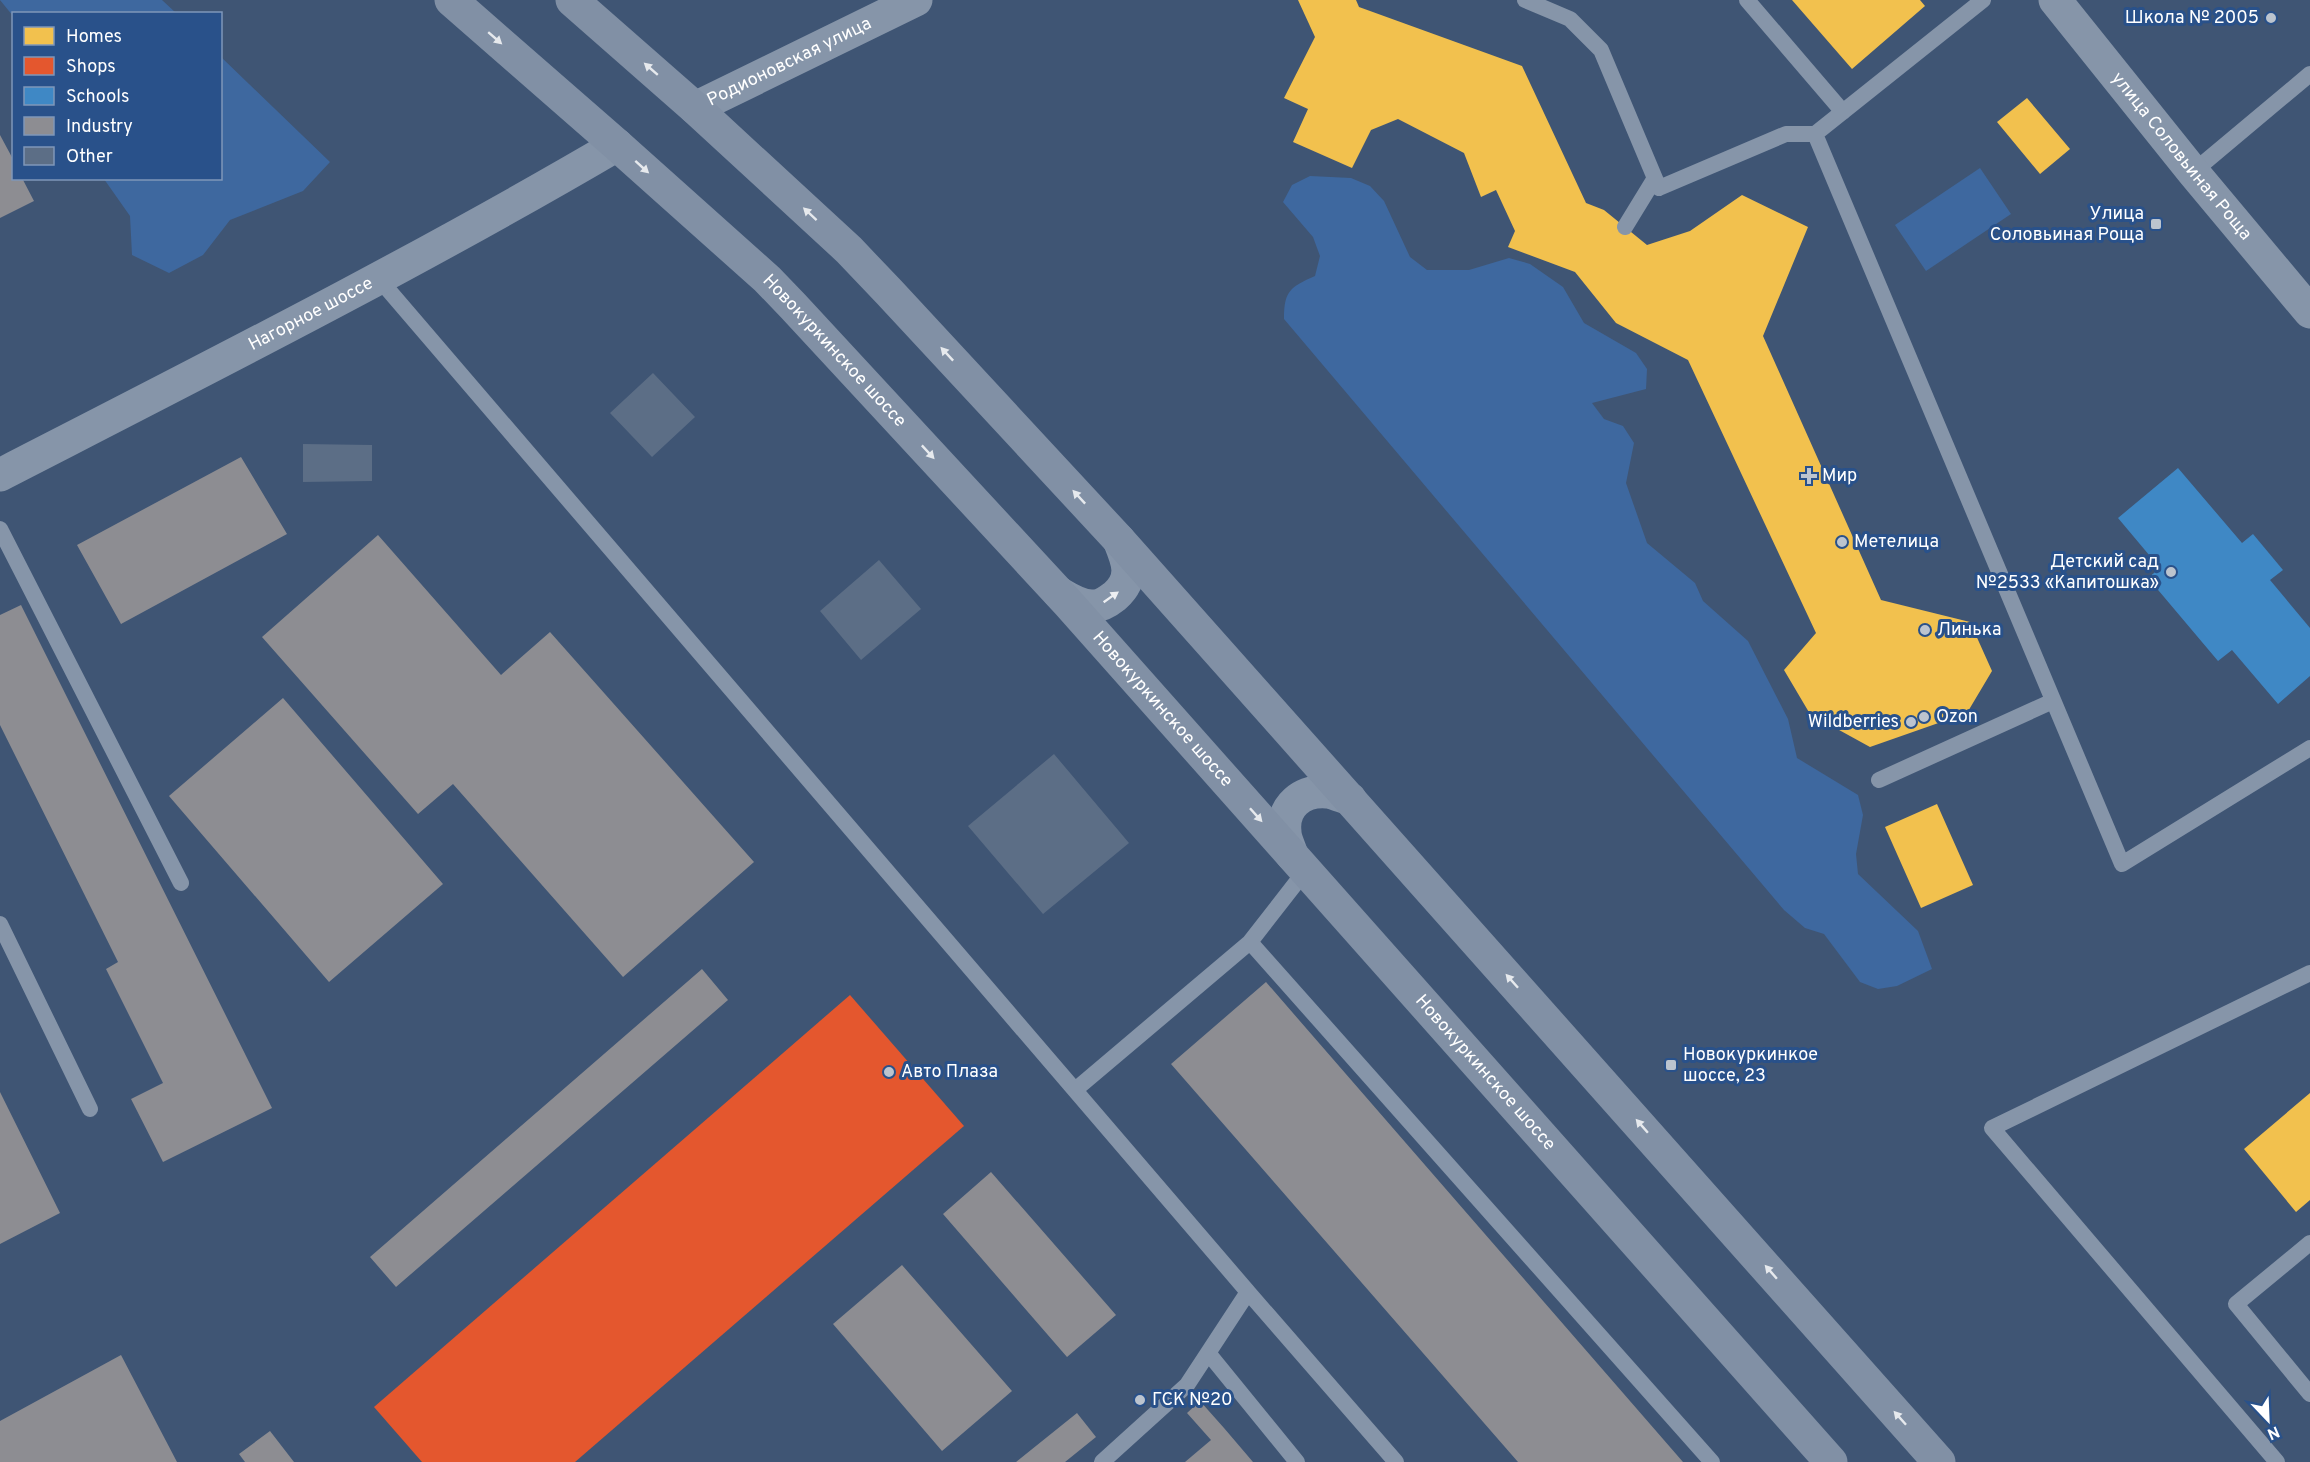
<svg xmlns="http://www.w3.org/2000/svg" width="2310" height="1462" viewBox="0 0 2310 1462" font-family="Overpass,sans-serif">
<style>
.green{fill:#3e689f}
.homes{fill:#f2c14e}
.shops{fill:#e4572e}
.schools{fill:#3f88c5}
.industry{fill:#8d8d92}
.building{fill:#5c6e86}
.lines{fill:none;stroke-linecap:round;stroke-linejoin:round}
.service{stroke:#8695a9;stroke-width:16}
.minor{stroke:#8695a9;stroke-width:33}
.tertiary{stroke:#8695a9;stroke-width:33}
.secondary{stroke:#8190a5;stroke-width:33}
.oneway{fill:#e6e9ed}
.oneway2{fill:#edeff2}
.poi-dot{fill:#bcc4ce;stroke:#29518a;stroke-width:2}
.labels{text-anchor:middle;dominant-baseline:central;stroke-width:6;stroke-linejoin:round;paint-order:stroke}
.poi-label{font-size:18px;fill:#fff;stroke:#29518a;text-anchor:start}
.street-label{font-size:18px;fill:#fff;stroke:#29518a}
</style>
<rect width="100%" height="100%" fill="#3f5574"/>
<!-- green -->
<path class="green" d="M0,0h162l14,13 -162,1 -1,2z
M221,57l109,105 -27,29 -73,29 -27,35 -34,18 -37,-18 -2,-39 -26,-37 116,-1z
M1980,168l31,46 -85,57 -31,-46z
M1310,176l41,2 19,8 14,15 26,56 17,13h42l40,-12 21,6 33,23 21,36 52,30 11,16 -1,20 -54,14 12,16 19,7 11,17 -8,40 21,60 48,40 8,18 45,40 40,78 9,39 61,37 5,20 -7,39 2,20 60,57 14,38 -35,17 -19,3 -18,-7 -36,-48 -19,-6 -21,-18 -500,-591c0,-28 6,-32 31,-43l5,-20 -7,-19 -30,-35 9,-17z"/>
<!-- homes -->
<path class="homes" d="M1298,0h58l3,7 163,59 64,137 18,7 43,35 43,-14 52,-36 66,32 -45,109 118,264 89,22 22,49 -25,42 -97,34 -60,-33 -26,-44 32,-37 -128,-273 -72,-37 -41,-51 -67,-25 7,-16 -19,-41 -15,7 -17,-44 -66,-34 -27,11 -19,38 -59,-26 15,-33 -24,-11 31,-61z
M1792,0h128l5,6 -73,63z
M2027,98l43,51 -30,25 -43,-52z
M1937,804l36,81 -52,23 -36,-81z
M2310,1093v107l-14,12 -52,-63z"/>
<!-- shops -->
<path class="shops" d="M850,995l114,131 -389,336h-153l-48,-55z"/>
<!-- schools -->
<path class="schools" d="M2178,468l64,75 11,-9 30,36 -13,10 40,48v48l-32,28 -46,-54 -14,11 -70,-83 12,-10 -42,-50z"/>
<!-- industry -->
<path class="industry" d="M0,135l14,26v17h8l12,23 -34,17z
M241,457l46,77 -166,90 -44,-79z
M378,535l123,140 49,-43 204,230 -131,115 -170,-193 -35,30 -156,-177z
M21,605l251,503 -109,54 -32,-63 32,-16 -57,-114 12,-7 -118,-237v-110z
M283,698l160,186 -114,98 -160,-186z
M702,969l26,31 -332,287 -26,-30z
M1266,982l417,480h-165l-347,-398z
M0,1092l60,121 -60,31z
M991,1172l125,143 -49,42 -124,-143z
M902,1265l110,126 -70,60 -109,-127z
M121,1355l56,107h-177v-41z
M1200,1401l24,27 29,34h-68l26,-22 -24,-27z
M1077,1413l19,24 -31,25h-49z
M270,1431l24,31h-49l-6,-8z"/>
<!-- building -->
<path class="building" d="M653,373l42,44 -43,40 -42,-44z
M303,444l69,1v36l-69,1z
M879,560l42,49 -60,51 -41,-49z
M1054,754l75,89 -86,71 -75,-88z"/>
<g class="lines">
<!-- service -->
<path class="service" d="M1525,0l45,19 31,31 58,138 127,-54h29l168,-134
M1747,0l96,112
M1815,134l307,730 188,-116
M2193,172l117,-98
M1625,227l30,-49
M379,279l869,1013 -61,93 -85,77
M0,529l181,354
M1879,780l174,-79
M1306,870l-56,72 462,520
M0,924l90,185
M1075,1090l175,-148
M2310,1243l-74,61 74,90
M1248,1292l148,170
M1209,1354l88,108
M2277,1462l-285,-334 318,-155"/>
<!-- minor -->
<g class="minor">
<path id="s1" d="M2055,0l138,172 117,140"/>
<path d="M1292,855c-2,-7 -7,-16 -7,-23 -3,-26 17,-42 42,-40 7,1 16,5 23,7"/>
</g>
<!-- tertiary -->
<g class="tertiary">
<path id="s2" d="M695,108l221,-108"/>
<path id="s3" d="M0,475c208,-107 416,-212 617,-330"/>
<path d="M1059,593c10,6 22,14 35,13 7,0 16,-6 21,-10 20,-18 13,-34 4,-56"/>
</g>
<!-- secondary -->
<g class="secondary">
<path id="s4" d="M451,0l166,145 150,134 26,27 275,297 763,859"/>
<path d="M572,0l123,108 154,142 40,42 230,248 820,922"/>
</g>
</g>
<!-- one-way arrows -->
<defs><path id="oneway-solid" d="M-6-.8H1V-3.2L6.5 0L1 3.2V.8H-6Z" transform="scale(1.5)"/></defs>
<g class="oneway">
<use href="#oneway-solid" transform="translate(495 38) rotate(41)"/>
<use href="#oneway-solid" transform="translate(651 69) rotate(-139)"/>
<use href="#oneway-solid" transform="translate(642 167) rotate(42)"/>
<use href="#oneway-solid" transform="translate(810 214) rotate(-137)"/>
<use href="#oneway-solid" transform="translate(947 354) rotate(-133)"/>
<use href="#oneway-solid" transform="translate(928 452) rotate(47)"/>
<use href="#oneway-solid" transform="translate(1079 497) rotate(-133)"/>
<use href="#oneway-solid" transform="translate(1256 815) rotate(48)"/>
<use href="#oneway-solid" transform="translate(1512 981) rotate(-132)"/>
<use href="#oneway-solid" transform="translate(1642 1126) rotate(-131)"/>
<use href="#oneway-solid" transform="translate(1771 1272) rotate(-131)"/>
<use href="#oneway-solid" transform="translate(1900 1418) rotate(-132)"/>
</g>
<use class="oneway2" href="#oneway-solid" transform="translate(1111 597) rotate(-35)"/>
<!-- markers -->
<g class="poi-dot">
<circle cx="2271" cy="18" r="6"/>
<rect x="2150" y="218" width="12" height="12" rx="3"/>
<path d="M1806 467h6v6h6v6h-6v6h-6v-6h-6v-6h6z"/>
<circle cx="1842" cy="542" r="6"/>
<circle cx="2171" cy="572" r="6"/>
<circle cx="1925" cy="630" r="6"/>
<circle cx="1924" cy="717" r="6"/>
<circle cx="1911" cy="722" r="6"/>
<rect x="1665" y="1059" width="12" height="12" rx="3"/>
<circle cx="889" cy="1072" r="6"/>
<circle cx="1140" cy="1400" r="6"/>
</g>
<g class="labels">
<!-- poi labels -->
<g class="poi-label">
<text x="2259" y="18" text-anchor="end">Школа № 2005</text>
<text x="2144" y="214" text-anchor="end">Улица<tspan x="2144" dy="21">Соловьиная Роща</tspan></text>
<text x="1822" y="476">Мир</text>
<text x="1854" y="542">Метелица</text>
<text x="2159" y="562" text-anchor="end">Детский сад<tspan x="2159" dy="21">№2533 «Капитошка»</tspan></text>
<text x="1937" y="630">Линька</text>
<text x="1936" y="717">Ozon</text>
<text x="1899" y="722" text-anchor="end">Wildberries</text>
<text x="1683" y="1055">Новокуркинкое<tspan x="1683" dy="21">шоссе, 23</tspan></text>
<text x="901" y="1072">Авто Плаза</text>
<text x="1152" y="1400">ГСК №20</text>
</g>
<!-- street labels -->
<g class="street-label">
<text stroke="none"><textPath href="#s2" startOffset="105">Родионовская улица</textPath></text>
<text stroke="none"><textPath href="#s1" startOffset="201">улица Соловьиная Роща</textPath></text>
<text stroke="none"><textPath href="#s3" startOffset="350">Нагорное шоссе</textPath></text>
<text stroke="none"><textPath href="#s4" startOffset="520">Новокуркинское шоссе</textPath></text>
<text stroke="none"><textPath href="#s4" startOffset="1006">Новокуркинское шоссе</textPath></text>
<text stroke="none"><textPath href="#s4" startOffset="1492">Новокуркинское шоссе</textPath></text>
</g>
</g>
<!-- legend -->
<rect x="12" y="12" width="210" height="168" fill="#29518a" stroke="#7f97b9" stroke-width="1.5"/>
<rect x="24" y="27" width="30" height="18" fill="#f2c14e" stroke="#7f97b9" stroke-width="1.5"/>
<text x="66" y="42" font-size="18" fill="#ffffff">Homes</text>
<rect x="24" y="57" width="30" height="18" fill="#e4572e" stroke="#7f97b9" stroke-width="1.5"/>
<text x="66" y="72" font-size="18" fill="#ffffff">Shops</text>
<rect x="24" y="87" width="30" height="18" fill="#3f88c5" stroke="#7f97b9" stroke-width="1.5"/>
<text x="66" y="102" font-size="18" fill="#ffffff">Schools</text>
<rect x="24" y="117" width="30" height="18" fill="#8d8d92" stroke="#7f97b9" stroke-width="1.5"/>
<text x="66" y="132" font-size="18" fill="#ffffff">Industry</text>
<rect x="24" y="147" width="30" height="18" fill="#5c6e86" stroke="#7f97b9" stroke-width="1.5"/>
<text x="66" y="162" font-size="18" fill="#ffffff">Other</text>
<!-- north arrow -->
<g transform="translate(2268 1420) rotate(157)" stroke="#29518a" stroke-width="4.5" paint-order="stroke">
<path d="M0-4.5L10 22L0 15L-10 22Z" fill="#ffffff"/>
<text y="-9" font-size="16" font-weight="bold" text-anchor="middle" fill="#ffffff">N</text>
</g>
</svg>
